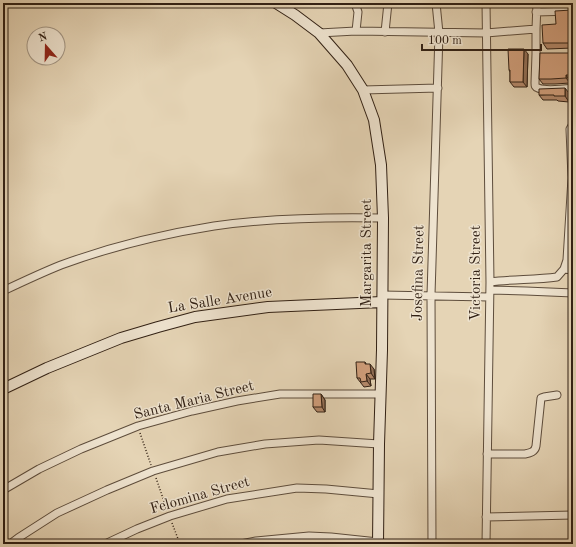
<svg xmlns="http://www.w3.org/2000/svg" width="576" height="547" viewBox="0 0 576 547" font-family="'Old Standard TT',serif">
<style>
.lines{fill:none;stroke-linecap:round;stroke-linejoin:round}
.street-casing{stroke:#5e4d3c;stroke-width:9}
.secondary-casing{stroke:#312014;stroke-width:12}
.path{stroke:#312014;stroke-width:1.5;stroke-dasharray:1 2;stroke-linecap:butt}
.street{stroke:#eee3cf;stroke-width:7}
.secondary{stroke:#eee3cf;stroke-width:10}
.wall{fill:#b58a6c;stroke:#312014}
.shaded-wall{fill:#937058;stroke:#312014}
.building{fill:#d2a07d;stroke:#312014}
.labels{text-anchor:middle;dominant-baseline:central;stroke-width:3;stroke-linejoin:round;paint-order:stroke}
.street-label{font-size:15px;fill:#312014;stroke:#eee3cf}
</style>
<rect width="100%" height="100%" fill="#e5d4b5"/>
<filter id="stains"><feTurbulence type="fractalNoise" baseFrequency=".005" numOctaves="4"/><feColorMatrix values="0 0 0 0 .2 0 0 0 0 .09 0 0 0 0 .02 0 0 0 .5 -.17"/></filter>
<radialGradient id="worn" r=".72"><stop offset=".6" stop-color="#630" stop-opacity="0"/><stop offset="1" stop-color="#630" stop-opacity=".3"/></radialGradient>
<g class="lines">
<!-- street casing -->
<g class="street-casing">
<path id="street" d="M355,3l3,9 -2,19
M486,3l4,279 -4,262
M536,12l37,-1
M536,29v25l-1,29c0,3 0,4 3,5 7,3 27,1 35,0
M385,32l3,-29
M319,33l37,-2 130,2 50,-4 1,-26
M363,90l75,-2
M564,269l9,1
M490,282c22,-3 45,-2 67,-5l7,-8 3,-9 5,-82 -2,-49 3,-5
M490,290l36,1 47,2
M3,291c19,-9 38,-18 58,-26 49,-18 102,-31 153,-39 55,-8 113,-9 169,-8
M382,295l107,2
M487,454h38c5,-1 10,-2 11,-8l5,-48 3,-1 13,-2
M3,490l36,-21 42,-20 57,-23 54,-15 45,-10 43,-7h101
M486,517l87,-2
M10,544l8,-6 39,-25 50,-23 46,-19 65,-19 47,-8 54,-4 60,4
M105,544l32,-15 33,-13 57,-17 70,-11 29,1 53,5
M241,544l15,-3 53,-5 22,1 47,5
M432,544l-1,-249 8,-262 -3,-30"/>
</g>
<!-- secondary casing -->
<g class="secondary-casing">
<path id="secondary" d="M276,3l19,12 24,18 28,32 16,25 11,30 7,45 2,53 -1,132 -3,94 -1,100
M3,389l44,-21 74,-30 37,-11 37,-10 73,-10 114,-5"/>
</g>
<!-- path -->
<path class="path" d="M140,433l11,32
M156,478l11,32
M172,523l8,21"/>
<!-- street -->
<use href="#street" class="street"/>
<!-- secondary -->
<use href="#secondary" class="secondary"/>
</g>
<!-- wall -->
<path class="wall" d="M511,3h18v2h-16z
M560,3h13v3h-11z
M573,9v39l-26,1 -4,-6 13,-19z
M573,50v30l-3,1v2l-15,1h-12l-4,-5 30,-26 3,-1z
M528,54l-1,33h-13l-4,-5v-10l-1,-2z
M569,93v9l-11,-1 -1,-1h-14l-4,-5z
M365,362l1,2 8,5 1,10h-5l1,7 -7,1 -7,-9z
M321,394l4,6v12h-8l-4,-5z"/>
<!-- shaded-wall -->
<path class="shaded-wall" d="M524,49l4,5 -1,33 -4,-5z
M566,75l4,6v2l-4,-5z
M565,88l4,5v9l-4,-6z
M370,364l4,5 1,10 -4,-6z
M366,374l4,5 1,7 -4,-5z
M321,394l4,6v12l-3,-5z"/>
<!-- building -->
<path class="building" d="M573,9v36l-1,-2h-29l-1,-18 14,-1 -1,-13 17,-1z
M508,49h16l-1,33h-13v-12h-1z
M573,50v25h-7v3l-15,1h-12l1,-26h29l3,-1z
M565,88v8h-11v-1h-15v-6z
M356,362h9v2h5l1,9 -5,1 1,7 -6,1 -1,-4h-3z
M313,394h8l1,13h-9z"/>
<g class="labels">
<!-- street labels -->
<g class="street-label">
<text transform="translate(367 253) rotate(-90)">Margarita Street</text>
<text transform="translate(419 273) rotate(-89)">Josefina Street</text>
<text transform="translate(476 273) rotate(-90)">Victoria Street</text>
<text transform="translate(220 301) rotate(-9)">La Salle Avenue</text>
<text transform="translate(194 401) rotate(-14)">Santa Maria Street</text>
<text transform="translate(200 496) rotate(-16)">Felomina Street</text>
</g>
</g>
<!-- margin -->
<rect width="576" height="547" fill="none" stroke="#e5d4b5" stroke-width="16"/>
<rect x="4" y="4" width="568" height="539" fill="none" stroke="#312014" stroke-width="2"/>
<rect x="8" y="8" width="560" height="531" fill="none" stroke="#312014"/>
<!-- north arrow -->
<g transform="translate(46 46) rotate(340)"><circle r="19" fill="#eee3cf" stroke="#a29584"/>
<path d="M0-3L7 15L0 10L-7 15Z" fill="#8f2418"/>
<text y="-6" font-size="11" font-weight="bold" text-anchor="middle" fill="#312014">N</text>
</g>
<!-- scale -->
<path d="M422 44v6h119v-6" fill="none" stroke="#312014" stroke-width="2"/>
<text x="428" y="44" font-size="12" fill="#312014" stroke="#eee3cf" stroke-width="3" paint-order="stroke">100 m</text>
<rect width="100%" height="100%" filter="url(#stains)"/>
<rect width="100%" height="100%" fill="url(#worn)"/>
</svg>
